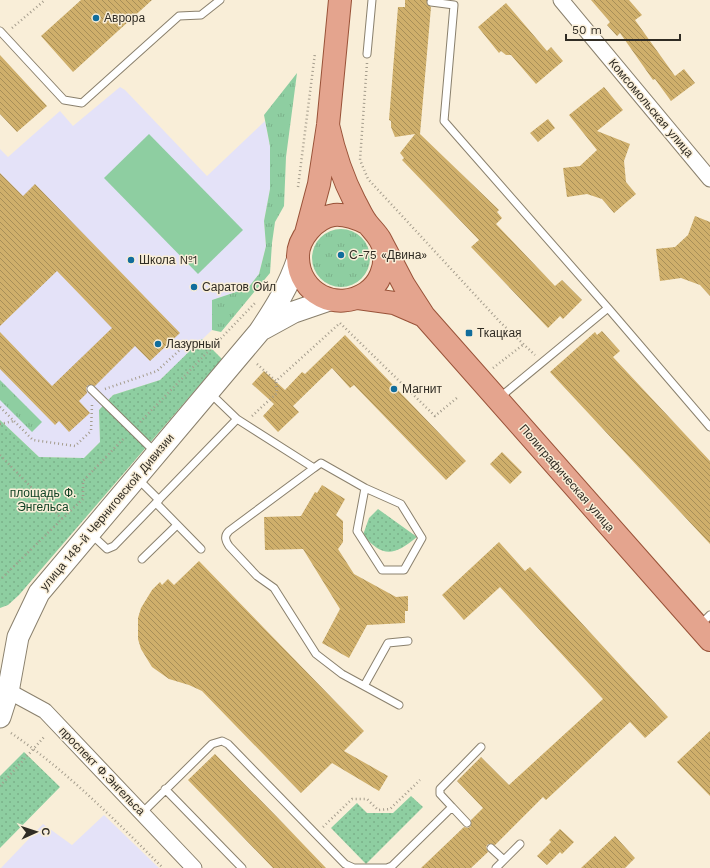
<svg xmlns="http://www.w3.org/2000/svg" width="710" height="868" viewBox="0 0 710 868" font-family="'Work Sans',sans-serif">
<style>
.education{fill:#e4e2f8}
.grass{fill:url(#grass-tufts)}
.park{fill:url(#park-dots)}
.pitch{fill:#8ecea1}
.building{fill:url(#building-back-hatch)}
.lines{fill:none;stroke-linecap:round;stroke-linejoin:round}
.lane-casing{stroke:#8a806d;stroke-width:9}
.street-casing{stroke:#8a806d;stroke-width:17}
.secondary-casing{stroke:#8a806d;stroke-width:23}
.primary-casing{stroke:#995238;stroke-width:24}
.path{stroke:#a49c8c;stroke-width:2.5;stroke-dasharray:1 3;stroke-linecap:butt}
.lane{stroke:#fff;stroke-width:7}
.street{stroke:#fff;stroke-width:15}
.secondary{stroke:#fff;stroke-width:21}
.primary{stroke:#e4a48e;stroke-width:22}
.poi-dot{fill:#116d9c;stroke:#f9eed8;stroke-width:1.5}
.labels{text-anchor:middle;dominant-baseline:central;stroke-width:3;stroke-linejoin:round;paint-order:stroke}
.poi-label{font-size:12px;fill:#302c24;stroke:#f9eed8;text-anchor:start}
.street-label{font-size:12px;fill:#302c24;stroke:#f9eed8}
.park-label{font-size:12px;fill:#114325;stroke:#f9eed8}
</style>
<defs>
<pattern id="grass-tufts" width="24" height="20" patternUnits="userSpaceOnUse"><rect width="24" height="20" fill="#8ecea1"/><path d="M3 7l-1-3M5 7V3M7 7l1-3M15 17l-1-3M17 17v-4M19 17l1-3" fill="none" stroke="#7bb18a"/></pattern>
<pattern id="park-dots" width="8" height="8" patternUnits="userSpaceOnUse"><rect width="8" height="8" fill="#8ecea1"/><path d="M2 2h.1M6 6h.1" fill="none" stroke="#7bb18a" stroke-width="1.8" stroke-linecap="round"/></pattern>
<pattern id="building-back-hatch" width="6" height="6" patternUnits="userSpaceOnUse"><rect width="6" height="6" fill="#cfaf6b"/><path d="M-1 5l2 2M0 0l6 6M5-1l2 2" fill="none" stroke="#a88f58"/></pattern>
</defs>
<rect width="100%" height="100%" fill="#f9eed8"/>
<!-- education -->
<path class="education" d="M120,87l5,3 82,86 58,-55 5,25v43l-6,32 2,25 -7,28 -11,14 -36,12v30l-52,50 -47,15 -14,15 1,32 -16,16 -45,-1 -39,-37v-271l8,8 52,-46 13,15z
M104,815l55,53h-158l42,-44 29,21z"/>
<!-- grass -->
<path class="grass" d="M297,73l-11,84 -2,49 -9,16 -3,21 -2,30 -49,59 -9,-2v-30l36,-12 11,-14 7,-28 -2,-25 6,-32v-43l-6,-31z
M312 258a29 29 0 1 1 58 0a29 29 0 1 1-58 0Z
M0,380l42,42 -10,10 -32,-32z"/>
<!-- park -->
<path class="park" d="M202,339l20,20 -203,236 -11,10 -8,3v-188l39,37 45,1 16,-16 -1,-32 14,-15 47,-15z
M378,509l39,28c-23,19 -34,21 -54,-2l6,-17z
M24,752l36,35 -60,61v-72z
M411,796l12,11 -57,57 -35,-36 26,-25 10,10h26z"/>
<!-- pitch -->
<path class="pitch" d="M149,134l94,96 -45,44 -94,-96z"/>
<!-- building -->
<path class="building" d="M81,0h71l-79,72 -32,-36z
M405,0h22v4l4,3 -11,127 79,76 -2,2 5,6 -6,6 59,62 7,-6 20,20 -19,19 -3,-3 -12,12 -77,-81 8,-7 -77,-80 2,-2 -4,-5 15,-19 -20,3 -4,-10v-6l-2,-1 9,-113h7z
M591,0h38l13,15 -7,5 40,56 9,-7 11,14 -24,18 -16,-22 -2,1 -33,-47 -3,3 -10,-11 3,-3z
M506,3l41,48 4,-4 12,14 -27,23 -25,-29h-5l-5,-4 -2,2 -21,-26z
M0,55l47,51 -30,26 -17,-18z
M604,87l19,23 -26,21 33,13 -6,17 2,21 10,12 -22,19 -12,-14 -15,-5 -20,3 -4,-29 17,-2 17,-16 -28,-35z
M548,119l7,9 -17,14 -8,-9z
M0,173l23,23 12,-12 145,149 -30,28 -15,-15 -40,40 -7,-1 -2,3 1,5 -8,8 11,12 -21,19 -10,-11 -4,4 -55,-56v-37l52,54 60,-58 -55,-57 -57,55z
M695,216l15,6v74l-10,-11 -19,-7 -21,3 -4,-32 19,-2 13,-12z
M602,331l18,20 -7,6 97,104v83l-160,-172 45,-40 2,3z
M345,335l121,126 -20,19 -92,-95 -4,3 -18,-20 -39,38 6,6 -21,20 -15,-16 11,-12 -22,-20 12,-13 21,19 17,-18 3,2z
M502,452l20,20 -12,12 -20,-20z
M322,485l23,14 -9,16 7,6v21l-5,7 16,25 42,23 12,-1v15h-3v12l-38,2 -18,33 -27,-15 18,-34 -37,-60 -38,1 -1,-33 37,-1 14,-24 2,1z
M499,542l26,29 5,-4 138,150 -23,21 -15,-16 -84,78 -3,-3 -48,48 -7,-1 -2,3 2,5 -17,16h-50l43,-41 4,1 3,-2v-6l12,-12 -26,-27 24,-24 28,28 94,-86 -103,-112 -36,33 -22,-25z
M199,561l165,170 -20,20 44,25 -9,15 -47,-28 -31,30 -99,-102 -13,-6 -20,-6 -17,-12 -11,-18 -3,-10v-21l3,-10 11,-18 8,-8 2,3 6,-6 6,6z
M710,731v65l-33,-34z
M215,754l63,64 48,50h-53l-85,-88z
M560,829l14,13 -12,12 -2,-2 -13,13 -10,-9 14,-14 -2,-2z
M615,836l20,22 -10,10h-44z"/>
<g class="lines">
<!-- lane casing -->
<g class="lane-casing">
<path id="lane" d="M431,2l23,3 -10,116 164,187
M0,31l64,69 18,3 97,-87 22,-1 19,-15
M367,54l5,-54
M91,389l64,63
M210,393l27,26 77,49 -85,63c-5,5 -4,9 0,15l28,30 17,12 42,66 26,20 57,31
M499,398l109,-90 102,119
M314,468l7,-5 44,25 -8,43 25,39h22l18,-32 -21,-34 -36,-16
M138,479l21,21
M156,503l45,46
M91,534l16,15 7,-3 123,-127
M142,559l35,-34
M700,625l10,-10
M364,686l24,-43 20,-2
M165,789l77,79
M452,807l15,16
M142,813l70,-69 10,-3 6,3 117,120 9,4
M491,848l13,12
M354,868h33l5,-2 60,-59 -12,-13v-5l41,-42
M496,868l24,-24"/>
</g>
<!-- street casing -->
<g class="street-casing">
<path id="street" d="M561,0l149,179
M1,687l44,24 149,157"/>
</g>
<!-- secondary casing -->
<g class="secondary-casing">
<path id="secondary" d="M263,329l31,-17 35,-12
M0,717l8,-25 10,-55 21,-44 220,-261c16,-24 30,-46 39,-74"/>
</g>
<!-- primary casing -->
<g class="primary-casing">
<path id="primary" d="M328,125c6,27 14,52 27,77 4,7 7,15 12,21 7,9 16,16 17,28 2,16 -4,33 -18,42 -29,19 -67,1 -68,-35 -1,-19 17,-40 36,-43 12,-1 22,3 32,8
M306,233l13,-49 9,-59 12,-125
M382,243l22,42 20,31 286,324
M358,298l36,5 30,13"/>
</g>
<!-- path -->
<path class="path" d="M12,28l33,-28
M367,63l-7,97 8,19 132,143 35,33
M298,187l17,-134
M257,364l19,17 64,-58 95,93 23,-19
M493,368l31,-24
M105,389l52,-18 27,-25 34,-5
M0,407l33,33 42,6 16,-15 1,-26
M252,416l25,-23 -1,-12
M140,422l116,-120
M0,424l14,-3
M0,455l62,64 -62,61
M62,519l21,-20v-18l42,-44
M11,733c56,38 104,87 152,135
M0,786l45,-50
M323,827l29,-28h15l11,11 12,-1 30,-29"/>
<!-- lane -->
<use href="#lane" class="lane"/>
<!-- street -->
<use href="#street" class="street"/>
<!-- secondary -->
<use href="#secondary" class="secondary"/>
<!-- primary -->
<use href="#primary" class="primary"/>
</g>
<!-- markers -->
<g class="poi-dot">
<circle cx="96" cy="18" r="4"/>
<circle cx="341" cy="255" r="4"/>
<circle cx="131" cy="260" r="4"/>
<circle cx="194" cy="287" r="4"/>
<rect x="465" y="329" width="8" height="8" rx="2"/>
<circle cx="158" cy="344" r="4"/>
<circle cx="394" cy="389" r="4"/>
</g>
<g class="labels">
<!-- poi labels -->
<g class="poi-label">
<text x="104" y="18">Аврора</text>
<text x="349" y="255">С-75 «Двина»</text>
<text x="139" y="260">Школа №1</text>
<text x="202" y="287">Саратов Ойл</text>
<text x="477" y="333">Ткацкая</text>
<text x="166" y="344">Лазурный</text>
<text x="402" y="389">Магнит</text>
</g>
<!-- street labels -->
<g class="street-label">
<text transform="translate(651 108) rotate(50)">Комсомольская улица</text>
<text transform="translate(567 478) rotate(49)">Полиграфическая улица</text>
<text transform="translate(107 512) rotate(-50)">улица 148-й Черниговской Дивизии</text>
<text transform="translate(102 771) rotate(46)">проспект Ф.Энгельса</text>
</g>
<!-- park labels -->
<g class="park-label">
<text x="43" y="493">площадь Ф.<tspan x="43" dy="14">Энгельса</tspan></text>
</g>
</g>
<!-- north arrow -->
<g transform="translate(36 832) rotate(87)" stroke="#f9eed8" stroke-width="3" paint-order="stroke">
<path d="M0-3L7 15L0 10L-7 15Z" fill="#302c24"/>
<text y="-6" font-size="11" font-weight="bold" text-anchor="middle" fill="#302c24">С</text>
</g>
<!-- scale -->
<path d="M566 34v6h114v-6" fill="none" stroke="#302c24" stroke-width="2"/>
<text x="572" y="34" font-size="12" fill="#302c24" stroke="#f9eed8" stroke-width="3" paint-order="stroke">50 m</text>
</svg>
